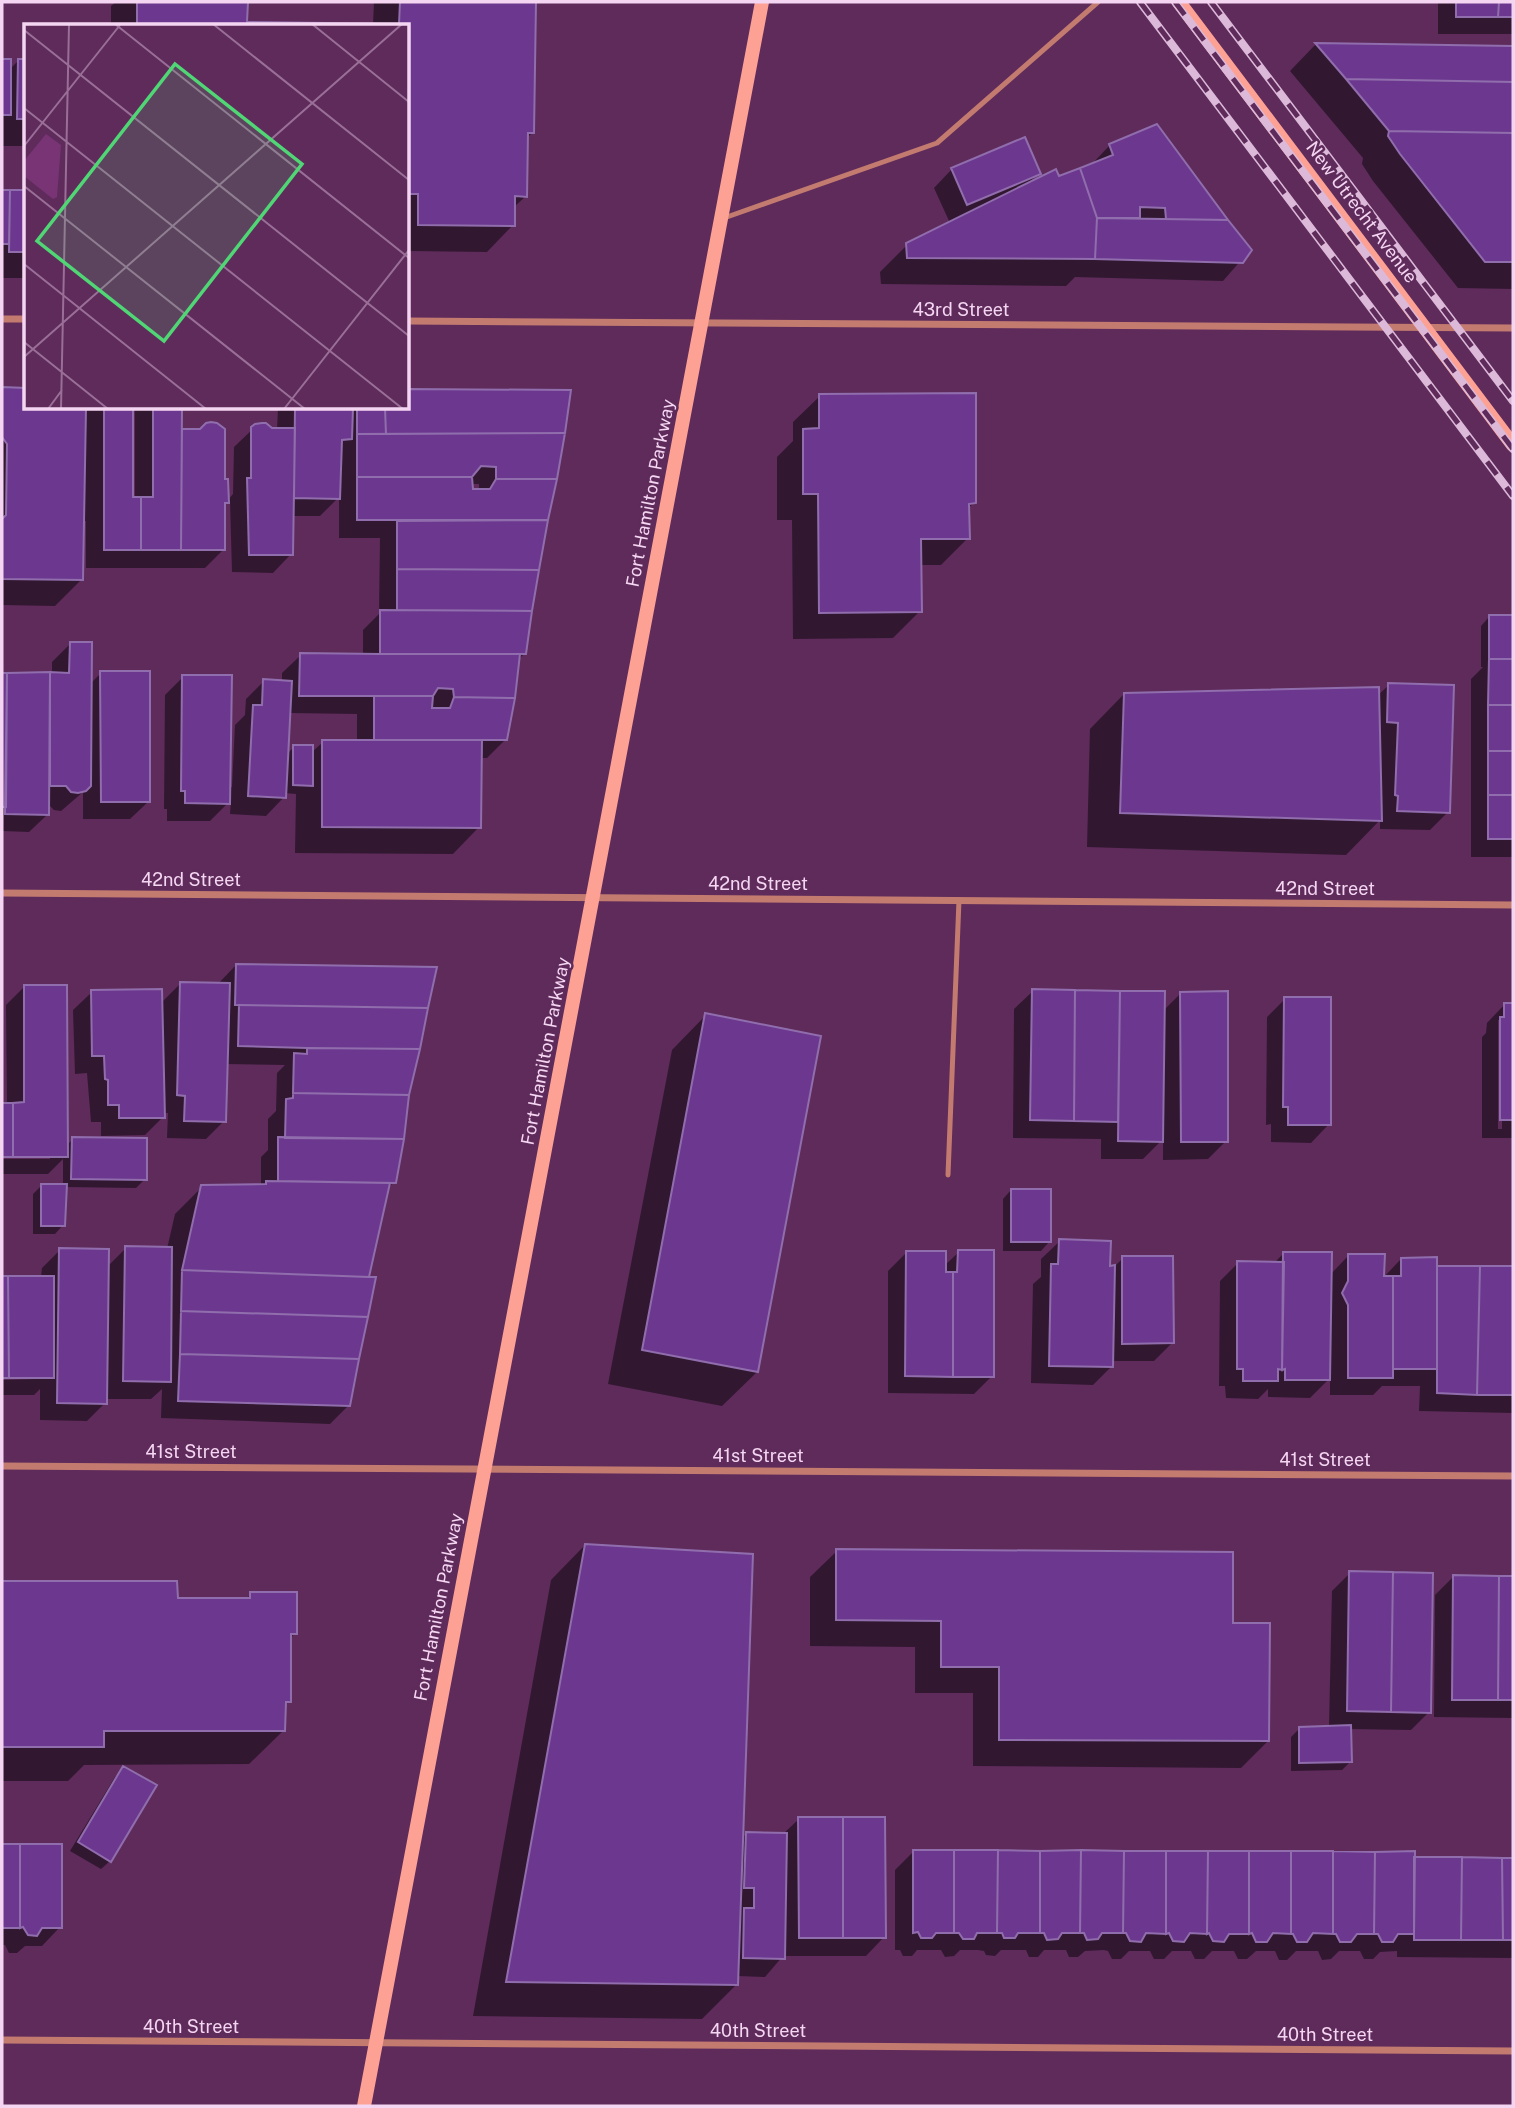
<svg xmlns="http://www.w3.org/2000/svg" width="1515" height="2108" viewBox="0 0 1515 2108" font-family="'Public Sans',sans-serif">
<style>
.shadow{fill:#0007;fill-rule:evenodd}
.building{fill:#6c388f;stroke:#906dac;stroke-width:2}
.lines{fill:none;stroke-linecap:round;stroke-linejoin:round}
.lane{stroke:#c37b70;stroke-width:5}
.street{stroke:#c37b70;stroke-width:7}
.secondary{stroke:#fca194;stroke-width:14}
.rail-casing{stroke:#dcb9d9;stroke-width:8}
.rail{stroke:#5e2b5b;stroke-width:5;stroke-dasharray:16;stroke-linecap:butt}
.labels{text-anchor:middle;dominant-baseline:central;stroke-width:5;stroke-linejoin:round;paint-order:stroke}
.street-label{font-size:18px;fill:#f5d6f2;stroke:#5e2b5b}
.inset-road{fill:none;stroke:#9a6f97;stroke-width:2}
.view{fill:#50d674;fill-opacity:0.15;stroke:#50d674;stroke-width:3.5}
.inset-edge{fill:none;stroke:#f5d6f2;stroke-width:3.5}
</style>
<rect width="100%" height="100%" fill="#5e2b5b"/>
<!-- shadow -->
<path class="shadow" d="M116,2h130v22l127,1 1,-23h160l-1,130 -7,7v57l-13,12v17l-26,27 -79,-1v-225h-297v-20z
M1438,2h75v32h-75z
M1316,44l197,4v241l-55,-1 -85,-107 -11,-17 1,-6 -73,-87z
M2,60h8v9l8,-8h8v83l-3,2h-21z
M1157,126l93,124 -27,31 -148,-4 -9,9 -185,-2 -1,-12 27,-27 43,-22 -16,-35 18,-19 86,4 -10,11 29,-6 35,-14 18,-19z
M2,192h24v86h-24z
M2,389h24v19h58v2l2,-2h45v90h4v-90h46v23h20l22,49 4,21 6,-7 1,-47 22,-21 21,4 1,-22h130v-17h161l-45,263 -6,6 -13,80 -18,18h-7l-1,69 -26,27 -158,-1 1,-59 -12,-1v4l-18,19 -36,-2 1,-14 -21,21h-43v-12h-3l1,-114 18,-18 46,110h3l3,-62 10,-10 1,-16 18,-18 18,1v-9l19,-18 62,1v-26l16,-16 1,-76h-41v-41l-19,19h-28l-1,38 -18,19 -41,-1 -2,-72 -7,7v43l-18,18h-119v-47h-3l-1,58 -27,27 -53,-1zM471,484h8v7h-8zM289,713l68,1v28h-34l-12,11 -17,-6 -8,8z
M820,396l154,107 -7,6 1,29 -27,27h-22l1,46 -27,27 -100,1 -1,-119h-15v-63l16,-16v-19z
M1489,617h24v240h-42v-178l12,-12h-2v-41z
M70,644l20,40 11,-11 48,128 -19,18h-47v-27l-22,19 -7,-1 -6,-6v10l-19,18 -27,-1v-157l50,1v-13z
M1389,685l59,127 -18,18 -50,-1v-9l-34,35 -259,-8 3,-118 34,-35 253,2z
M236,965l172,129 -14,88 -8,8 -19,88 -19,128 -18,18 -169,-6 1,-29 -11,10h-46v4l-18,18 -47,-1v-31l-6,6h-32v-15l34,-1v-3h-34v-98l39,-1 1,-9 18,-18 47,17 19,-19 41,1 8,-35 27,-27 59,-1v-29l7,-7v-31l8,-8 1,-38 8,-8 -59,-1 -2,57 -18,18 -39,-1 1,-25h-5v4l-18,18 -44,1v-14h-10l-4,-49 -12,1 -2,-64 19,-18 69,11 20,-20 36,2z
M24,987l42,159 7,-7 72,40 -9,9 -71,-1 -2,38 -8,9h-22v-40l9,-9 21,1v-27l-15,15h-46v-15h48v-4h-48v-50l5,-1 -1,-99z
M1033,991l131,2 -1,18 18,-18 45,148 -18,18 -45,1v-21l-20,20h-42v-20l-88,-1 1,-129z
M1285,999l44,125 -18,19 -40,-1v-18l-5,1 1,-108z
M1505,1004h8v134h-31v-101l4,-4 1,-10zM1498,1020h4v109h-4z
M706,1015l51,357 -35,34 -114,-22 64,-334z
M1011,1190l38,52 -8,9h-38v-52z
M1060,1241l49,26h5l9,-9 49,85 -18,18h-43v6l-18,18 -62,-2 2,-99 8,-7v-18z
M959,1252l33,124 -18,18 -86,-1v-122l18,-18 38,13z
M1284,1253l46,22 18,-19 35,22 18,-19 34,9h78v145l-94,-2 1,-25h-38l-9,9h-43v-17l-20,20 -42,-1v-8l-10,10 -32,-1 -1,-12h-6l1,-105 18,-18h36z
M585,1545l157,293 4,-4h37l16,-15 85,118 -18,19h-83l-18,21 -28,-1 -1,9 -34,34 -229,-3 78,-436z
M837,1551l394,74 37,116 -27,27 -268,-2v-73h-58v-46l-105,-1v-69z
M1350,1573l79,139 -18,18 -61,-1 1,32 -9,9 -51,1v-34l9,-9 29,-1 3,-136z
M1454,1576l59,1v141l-79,-1 1,-122z
M2,1582h174v18h69l6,-6 44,39 -6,7v61l-5,6v23l-35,34 -165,1 -16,16h-66z
M124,1768l-14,93 -9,8 -31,-18 45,-74z
M2,1846h58v81l-18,19h-17l-8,7h-8l-4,-8h-3z
M913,1852l600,7v99l-116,-1v-6l-17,1 -7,7h-9l-4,-8h-21l-8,8 -9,1 -4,-9h-22l-9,9h-8l-4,-9h-19l-9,8h-9l-4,-8h-22l-8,8h-9l-4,-8h-19l-8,8h-10l-4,-8h-21l-8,8h-9l-4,-8 -4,-1 -19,1 -7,6h-9l-3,-7h-22l-6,7h-9l-3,-7h-25l-6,6 -9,-1 -2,-4 -6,-1h-18l-6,6 -9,1 -4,-7h-24l-5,6h-9l-3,-6h-5v-80z"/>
<!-- building -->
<path class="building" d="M137,2h111l-1,20 152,2 1,-22h136l-2,131h-6l-1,64 -12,-1v30l-97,-1v-31h-10v-168h-271z
M1456,2h43l-1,15h-42z
M1499,2h14v15h-15z
M1315,43l198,3v36l-167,-3z
M2,59h9v56h-9z
M18,59h8v60h-9z
M1346,79l167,3v51l-124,-2z
M1157,124l71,96 -62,-1 -1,-11 -25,-1v11h-43l-17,-50 33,-13 -4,-11z
M1389,131l124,2v129h-28l-85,-108 -12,-18z
M1025,137l16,37 -74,31 -16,-37z
M1080,168l17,50 -2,41 -188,-1 -1,-15 150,-74 3,7z
M2,190h8l-1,54h-7z
M10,190h16v62h-17z
M1097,218l131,2 24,30 -9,13 -148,-4z
M2,387l24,1v20h60l-3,172 -81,-1v-60l4,-4 1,-71 -5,-7z
M408,389l163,1 -6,43 -179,1 -1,-26h23z
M976,393v110l-7,1 1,35h-49l1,73 -103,1 -1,-119h-15v-65l16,-1v-34z
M104,408h29v89h8v53h-37z
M153,408h29l-1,142h-40v-53h12z
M295,408h58l-1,31 -10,1 -2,59 -46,-1z
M357,408h28l1,26h-29z
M211,422l6,1 8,6v50h3l1,24h-4v47h-44l1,-121h18l6,-6z
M262,423h4l6,5h23l-2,127h-44l-2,-77h4v-51l4,-3z
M565,433l-8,46h-61v-12l-15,-1 -9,11h-115v-43z
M357,477h115l1,12h17l6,-10h61l-9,41h-191z
M548,520l-9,50 -142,-1v-48z
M397,569l142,1 -7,41 -135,-1z
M380,610l152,1 -6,43h-146z
M1489,615h24v44h-24z
M70,642h22l-1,144 -5,5 -8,2 -7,-1 -5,-6h-16v-114l19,1z
M300,653l80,1h140l-5,44 -61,-1 -1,-8 -15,-1 -5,8h-134z
M1489,659h24v46h-25z
M100,671h50v131h-49z
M50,672l-1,143 -44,-1 2,-141z
M2,673h5l-1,134h-4z
M182,675h50l-2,129 -45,-1v-12h-4z
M263,679l29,2 -6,117 -38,-2 5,-91h9z
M1388,683l66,2 -4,128 -53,-2 1,-15 -3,-1 3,-72 -11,-1z
M1379,687l3,134 -262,-8 4,-120z
M374,696h59l-1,12h18l4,-11 61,1 -8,42h-133z
M1488,705h25v46h-25z
M322,740h160l-1,88 -159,-1z
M293,745h20v41l-20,-1z
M1488,751h25v44h-25z
M1488,795h25v44h-25z
M236,964l201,3 -9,41 -193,-3z
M180,982l50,1 -4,139 -42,-1 1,-25 -8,-1z
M24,985h43l1,172h-55v-54l11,-1z
M162,989l3,129h-46v-13h-11v-25l-3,-1 -1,-23h-12l-1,-66z
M1032,989l43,1 -1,131 -44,-1z
M1075,990l45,1 -2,131 -44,-1z
M1120,991h45l-2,151 -45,-1z
M1228,991v151h-47l-1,-150z
M1284,997h47v128h-43v-18h-5z
M1504,1003h9v117h-13v-103h4z
M239,1005l189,3 -8,41 -113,-1 -69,-2z
M705,1013l116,23 -63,336 -116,-22z
M307,1048l113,1 -11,46 -116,-2 1,-40 13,1z
M293,1093l116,2 -5,44 -119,-1 1,-39 7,-1z
M2,1103h11v54h-11z
M72,1137l75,1v42l-76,-1z
M278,1137l126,2 -8,44 -118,-2z
M266,1181l124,2 -21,94 -187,-7 19,-85 65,-1z
M41,1184h26l-2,42h-24z
M1011,1189h40v53h-40z
M1059,1239l52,2 -1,25 5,-1 -2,102 -64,-1 2,-102h7z
M125,1246l47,1 -1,135 -48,-1z
M59,1248l50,1 -2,155 -50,-1z
M958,1250h36v127h-41v-105h4z
M906,1251h40v21h7v105l-48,-1z
M1283,1252h49l-2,128h-45v-11l-3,1z
M1348,1254h37l-1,22h9v102h-45v-73l-6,-12 6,-12z
M1122,1256h51l1,87 -52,1z
M1437,1257v112h-44v-93h8v-18z
M1237,1261l47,1 -2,108 -4,-1v12h-35v-12h-6z
M1437,1266h43l-3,129 -40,-2z
M1480,1266h33v129h-36z
M182,1270l187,7h7l-8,40 -187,-6z
M2,1276h6l1,102h-7z
M8,1276h46v102h-45z
M181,1311l187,6 -9,42 -179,-5z
M180,1354l179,5 -9,47 -172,-5z
M585,1544l168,10 -15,431 -232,-3z
M836,1549l397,3v71h37l-1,118 -270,-1v-73h-58v-46l-105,-1z
M1349,1571l44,1 -2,140 -44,-1z
M1393,1572l40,1 -2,140 -40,-1z
M1453,1575l46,1 -1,124h-46z
M1499,1576h14v124h-15z
M2,1581h175l1,17h72v-6h47v42h-6v68h-5l-1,29h-181v16h-102z
M1351,1725l1,37 -53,1v-36z
M123,1766l34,19 -46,77 -33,-20z
M798,1817h45v121h-44z
M843,1817h42l1,121h-43z
M746,1832l41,1 -2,126 -42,-1 1,-50h10v-20h-10z
M2,1844h18v84h-18z
M20,1844h42v84h-20l-5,8 -9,-1 -5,-8 -3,1z
M913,1850h41v83h-18l-4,5h-11l-3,-6 -5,1z
M954,1850h44l-1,83h-20l-3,6h-11l-4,-6h-5z
M998,1850l42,1v82h-22l-3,5h-11l-2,-5h-5z
M1081,1850l43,1 -1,82h-21l-4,6 -11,1 -3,-7h-4z
M1081,1850l-1,83h-18l-4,6 -11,1 -3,-7h-4v-82z
M1124,1851h42v83l-20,-1 -5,9 -11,-1 -4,-8h-3z
M1166,1851h42l-1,83 -17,-1 -6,9 -11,-1 -4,-8 -3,1z
M1208,1851h41v83h-20l-5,8 -11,-1 -4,-8 -2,1z
M1249,1851h42v83l-18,-1 -6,9h-11l-4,-9 -3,1z
M1291,1851h42v83l-20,-1 -6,9h-10l-4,-8h-2z
M1333,1851l42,1 -1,82h-17l-6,8h-11l-4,-8h-3z
M1415,1851l-1,83h-16l-5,8h-11l-4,-8h-4l1,-82z
M1414,1857h48l-1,83h-47z
M1462,1857l40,1 1,82h-42z
M1502,1858h11v82h-10z"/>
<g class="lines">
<!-- lane -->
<path class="lane" d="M724,218l213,-75 161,-141
M948,1175l11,-275"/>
<!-- street -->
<path class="street" d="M2,319h24
M408,321l1105,7
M2,893l1511,12
M2,1466l1511,10
M2,2040l1511,11"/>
<!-- secondary -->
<path class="secondary" d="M1179,2l334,443
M364,2106l398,-2104"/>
<!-- rail casing -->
<g class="rail-casing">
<path id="rail" d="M1140,2l373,494
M1175,2l338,447
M1211,2l302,399"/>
</g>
<!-- rail -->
<use href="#rail" class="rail"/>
</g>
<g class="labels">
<!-- street labels -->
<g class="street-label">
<text transform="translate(1362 212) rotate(53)">New Utrecht Avenue</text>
<text x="961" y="309">43rd Street</text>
<text transform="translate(650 493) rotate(-79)">Fort Hamilton Parkway</text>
<text x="191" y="879">42nd Street</text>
<text x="758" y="883">42nd Street</text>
<text x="1325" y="888">42nd Street</text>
<text transform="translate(545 1051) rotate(-79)">Fort Hamilton Parkway</text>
<text x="191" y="1451">41st Street</text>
<text x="758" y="1455">41st Street</text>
<text x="1325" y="1459">41st Street</text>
<text transform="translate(438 1607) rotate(-79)">Fort Hamilton Parkway</text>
<text x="191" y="2026">40th Street</text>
<text x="758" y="2030">40th Street</text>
<text x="1325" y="2034">40th Street</text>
</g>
</g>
<!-- overview -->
<g transform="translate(24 24)">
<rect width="385" height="385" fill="#5e2b5b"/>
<path d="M22,110l15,11 -4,52 -4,2 -29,-23v-15z" fill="#783475"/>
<path class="inset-road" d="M91,0l294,234M189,0l196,156M288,0l97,78M0,6l385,306M0,84l379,301M0,122l96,-121M0,162l281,223M0,240l182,145M0,318l84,67M0,333l378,-333M24,385l14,-19M37,385l8,-385M260,385l125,-159"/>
<path class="view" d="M151,40l127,100 -138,177 -127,-100z"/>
<rect width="385" height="385" class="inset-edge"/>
</g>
<!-- border -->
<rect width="1515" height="2108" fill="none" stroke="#f5d6f2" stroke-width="7"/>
</svg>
